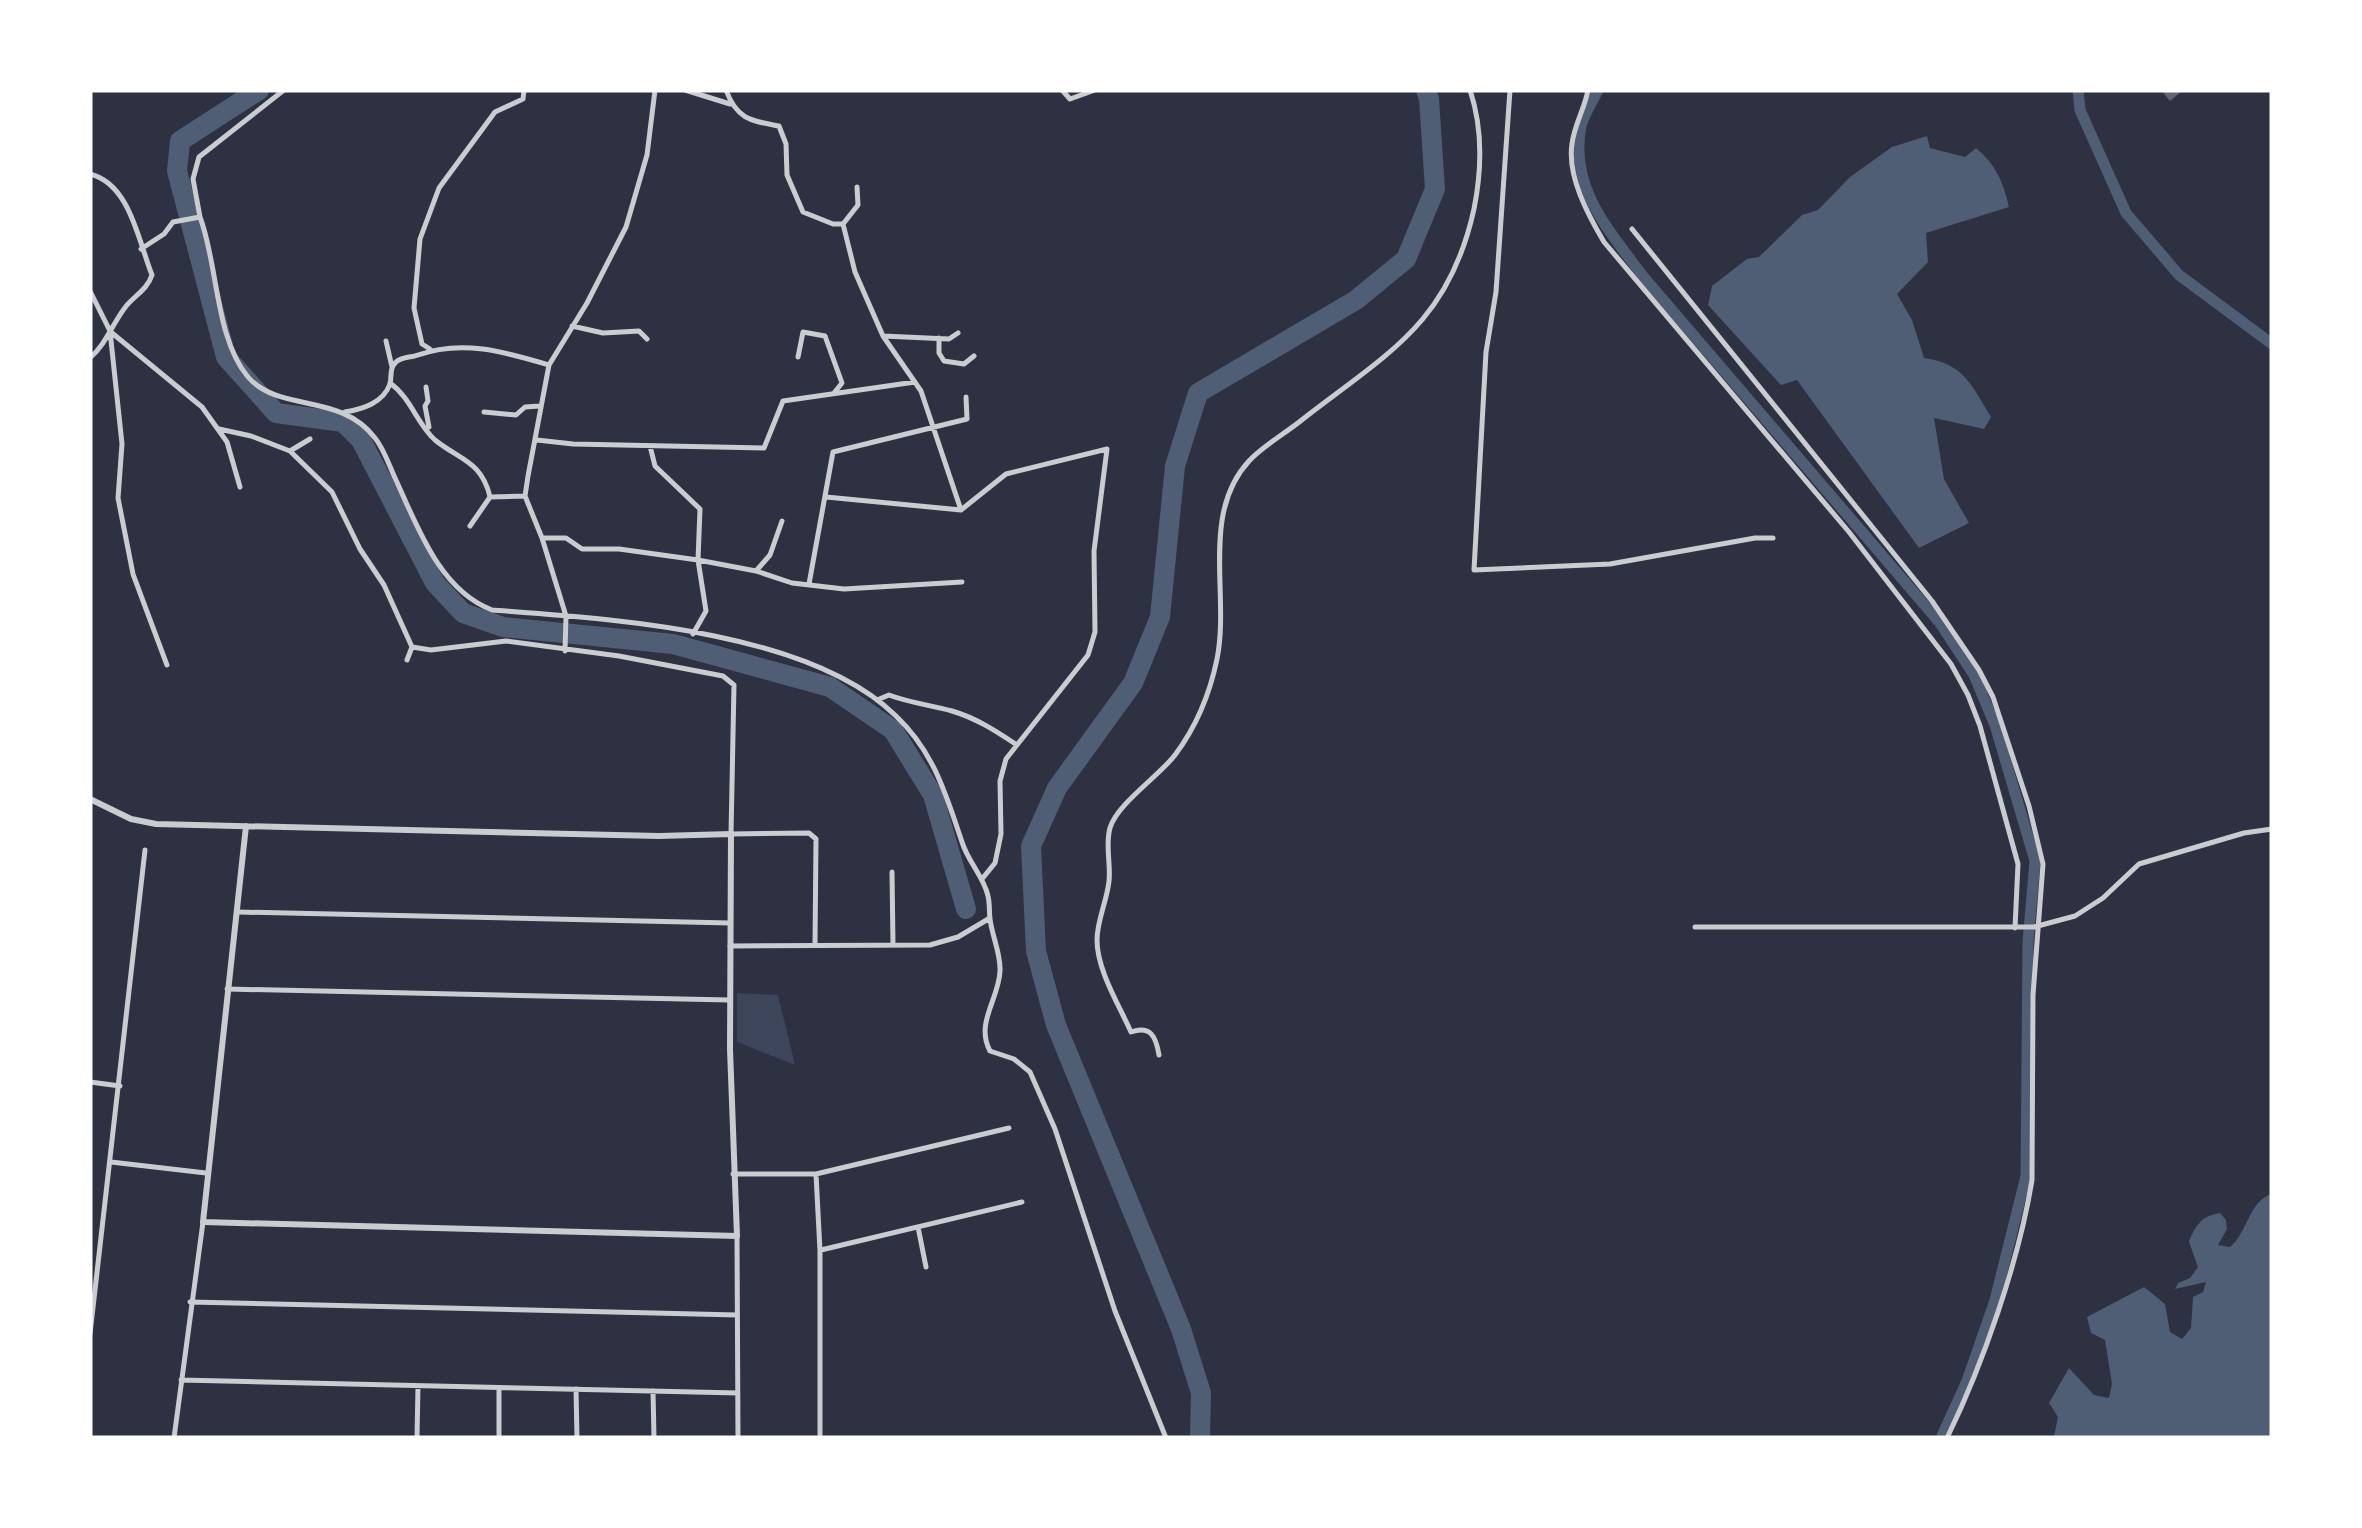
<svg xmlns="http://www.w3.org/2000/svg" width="2362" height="1528" viewBox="0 0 2362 1528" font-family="'DM Sans',sans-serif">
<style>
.green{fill:#3c4559}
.water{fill:#4f5d75}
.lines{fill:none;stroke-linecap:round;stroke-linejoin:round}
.canal{stroke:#4f5d75;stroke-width:11}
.river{stroke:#4f5d75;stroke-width:20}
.building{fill:#626471}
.minor{stroke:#caccd0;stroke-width:5}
.tertiary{stroke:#caccd0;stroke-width:6}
</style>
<rect width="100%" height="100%" fill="#2d3142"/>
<!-- green -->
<path class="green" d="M737,993l41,2 17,70 -58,-23z"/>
<!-- water -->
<path class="water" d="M1927,136l3,12 35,9 11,-9c20,17 27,33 33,59l-83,26 2,29 -31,32 15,26 12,38c40,5 48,28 67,59l-7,12 -50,-11 10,61 25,44 -50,25 -122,-168 -16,5 -73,-80 4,-19 35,-27 12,-2 43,-42 16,-5 32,-33 42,-30z
M2272,1194v244l-218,-2 4,-19 -9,-14 20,-35 25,27 15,3 3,-14 -7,-44 -14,-7 -4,-16 57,-30 21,17 5,28 12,7 9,-11 2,-31 10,-5 3,-10 -31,7 3,-6 12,-5 8,-11 -9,-25c6,-16 12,-26 31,-29l6,7 1,9 -9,16 12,2c17,-13 19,-47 42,-53z"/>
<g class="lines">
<!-- canal -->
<path class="canal" d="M1598,90c-5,11 -14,24 -17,36 -12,61 27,103 61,149l298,348 34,52 21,50 40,136 -7,81 -2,234 -31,124 -28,81 -26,57
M2078,90l2,20 46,103 53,62 93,69"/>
<!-- river -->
<path class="river" d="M259,90l-79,51 -3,30 49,186 50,56 67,9 18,18 74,143 28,30 40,14 170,17 157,43 63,43 40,65 33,114
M1200,1438l1,-45 -20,-64 -125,-304 -20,-74 -5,-105 26,-58 76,-105 27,-66 15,-151 23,-73 158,-93 50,-41 29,-70 -6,-90 -3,-9"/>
</g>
<!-- building -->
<path class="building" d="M2161,90h22l-13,11z"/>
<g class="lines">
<!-- minor -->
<path class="minor" d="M685,90l45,14
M726,90c11,30 26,31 53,36l7,18 1,31 16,37 30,12h10
M1062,90l8,9 25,-9
M1510,90l-14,202 -10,60 -12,218 136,-6 145,-26h18
M1588,90c-3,18 -14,35 -16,54 -5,32 16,71 32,98l245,290 102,132 17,31 12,31 38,138 -3,64
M90,174c40,10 48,66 62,101 -4,13 -16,20 -25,30 -14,17 -20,38 -37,53
M857,187l1,18 -15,19 12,48 28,64 38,55 40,119
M200,217l-7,-38 6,-22 85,-67
M1632,229l300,372 47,69 14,27 36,109 14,58 -10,131 -1,185c-13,81 -49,184 -85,258
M141,249l23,-15 9,-12 27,-5c18,47 15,121 48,160 31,36 92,15 127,61 9,11 14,27 20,40 22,47 44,112 97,132 118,9 316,20 404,106 38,36 50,79 66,126 6,20 22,35 26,54 2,8 1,16 2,23 2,17 11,35 10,52 -1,28 -25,52 -10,80l24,8 16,13 25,57 60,182 51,127
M90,291l20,40 12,113 -4,54 15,76 34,91
M572,326l31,7 36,-2 8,8
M112,333l90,74 25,35 13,45
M883,336l66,3 9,-6
M939,338v15l5,8 20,3 10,-8
M386,341l6,26
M430,349l-8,-5 -8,-36 6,-69 19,-51 56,-76 28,-13 1,-9
M798,357l5,-25 22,4 17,47 -8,10
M390,383c21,15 27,41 45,57 23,19 47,21 55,57
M426,387l2,14 -3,5 4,21
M345,412c18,-3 38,-9 45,-28 2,-8 -1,-15 6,-22 6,-6 14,-4 22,-7 44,-16 87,-3 131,10
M484,412l32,3 9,-8 15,-1
M219,429l32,7 39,15 42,41 28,57 24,36 28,62 19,3 75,-9 113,15 104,20 11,9 -3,149 78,-1 7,6 -1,105
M537,440l36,4 191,4 19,-47 132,-19
M650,446l5,20 45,43 -2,51 8,51 -13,23
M290,451l20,-12
M826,497l135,13 45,-36 101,-25 -13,102 1,81 -7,23 -82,104 -6,22 1,53 -6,29 -13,16
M470,526l20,-29 35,-1
M542,538h24l16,11h37l79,11 58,11 36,12 52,6 118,-7
M756,571l14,-16 12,-34
M809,584l24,-132 134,-33 -1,-22
M565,651l1,-35 -24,-78 -17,-42 3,-20 21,-111 38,-62 39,-76 21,-72 8,-65
M407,660l5,-13
M877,700l12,-5c21,8 42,10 63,16 24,7 44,20 65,34
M892,872l1,73
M238,912l492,11
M1695,927h339l41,-11 28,-18 36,-34 105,-31 28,-4
M730,946l200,-1 28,-8 32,-19
M227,989l502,11
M1159,1055c-3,-18 -8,-30 -28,-23 -12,-27 -34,-62 -34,-92 0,-20 10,-39 12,-59 2,-17 -4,-36 1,-53 7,-24 49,-52 65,-73 21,-28 35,-62 42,-96 13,-64 -17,-145 32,-198 15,-16 37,-28 54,-42 85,-66 146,-96 171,-210 8,-40 9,-80 -4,-119
M90,1082l30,4
M111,1162l95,11
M733,1174h83l193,-46
M816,1174l4,77v187
M918,1227l8,40
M737,1236l1,202
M821,1250l201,-48
M190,1302l547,13
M90,1334l55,-484
M181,1380l557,13
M499,1388v50
M576,1389l1,49
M653,1391l1,47
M174,1438l29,-216
M417,1438l1,-52"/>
<!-- tertiary -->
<path class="tertiary" d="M90,799l41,20 25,5 503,12 72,-2 -1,215 7,187 -534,-14 43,-396"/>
</g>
<!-- border -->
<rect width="2362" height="1528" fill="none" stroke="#ffffff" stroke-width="185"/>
</svg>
